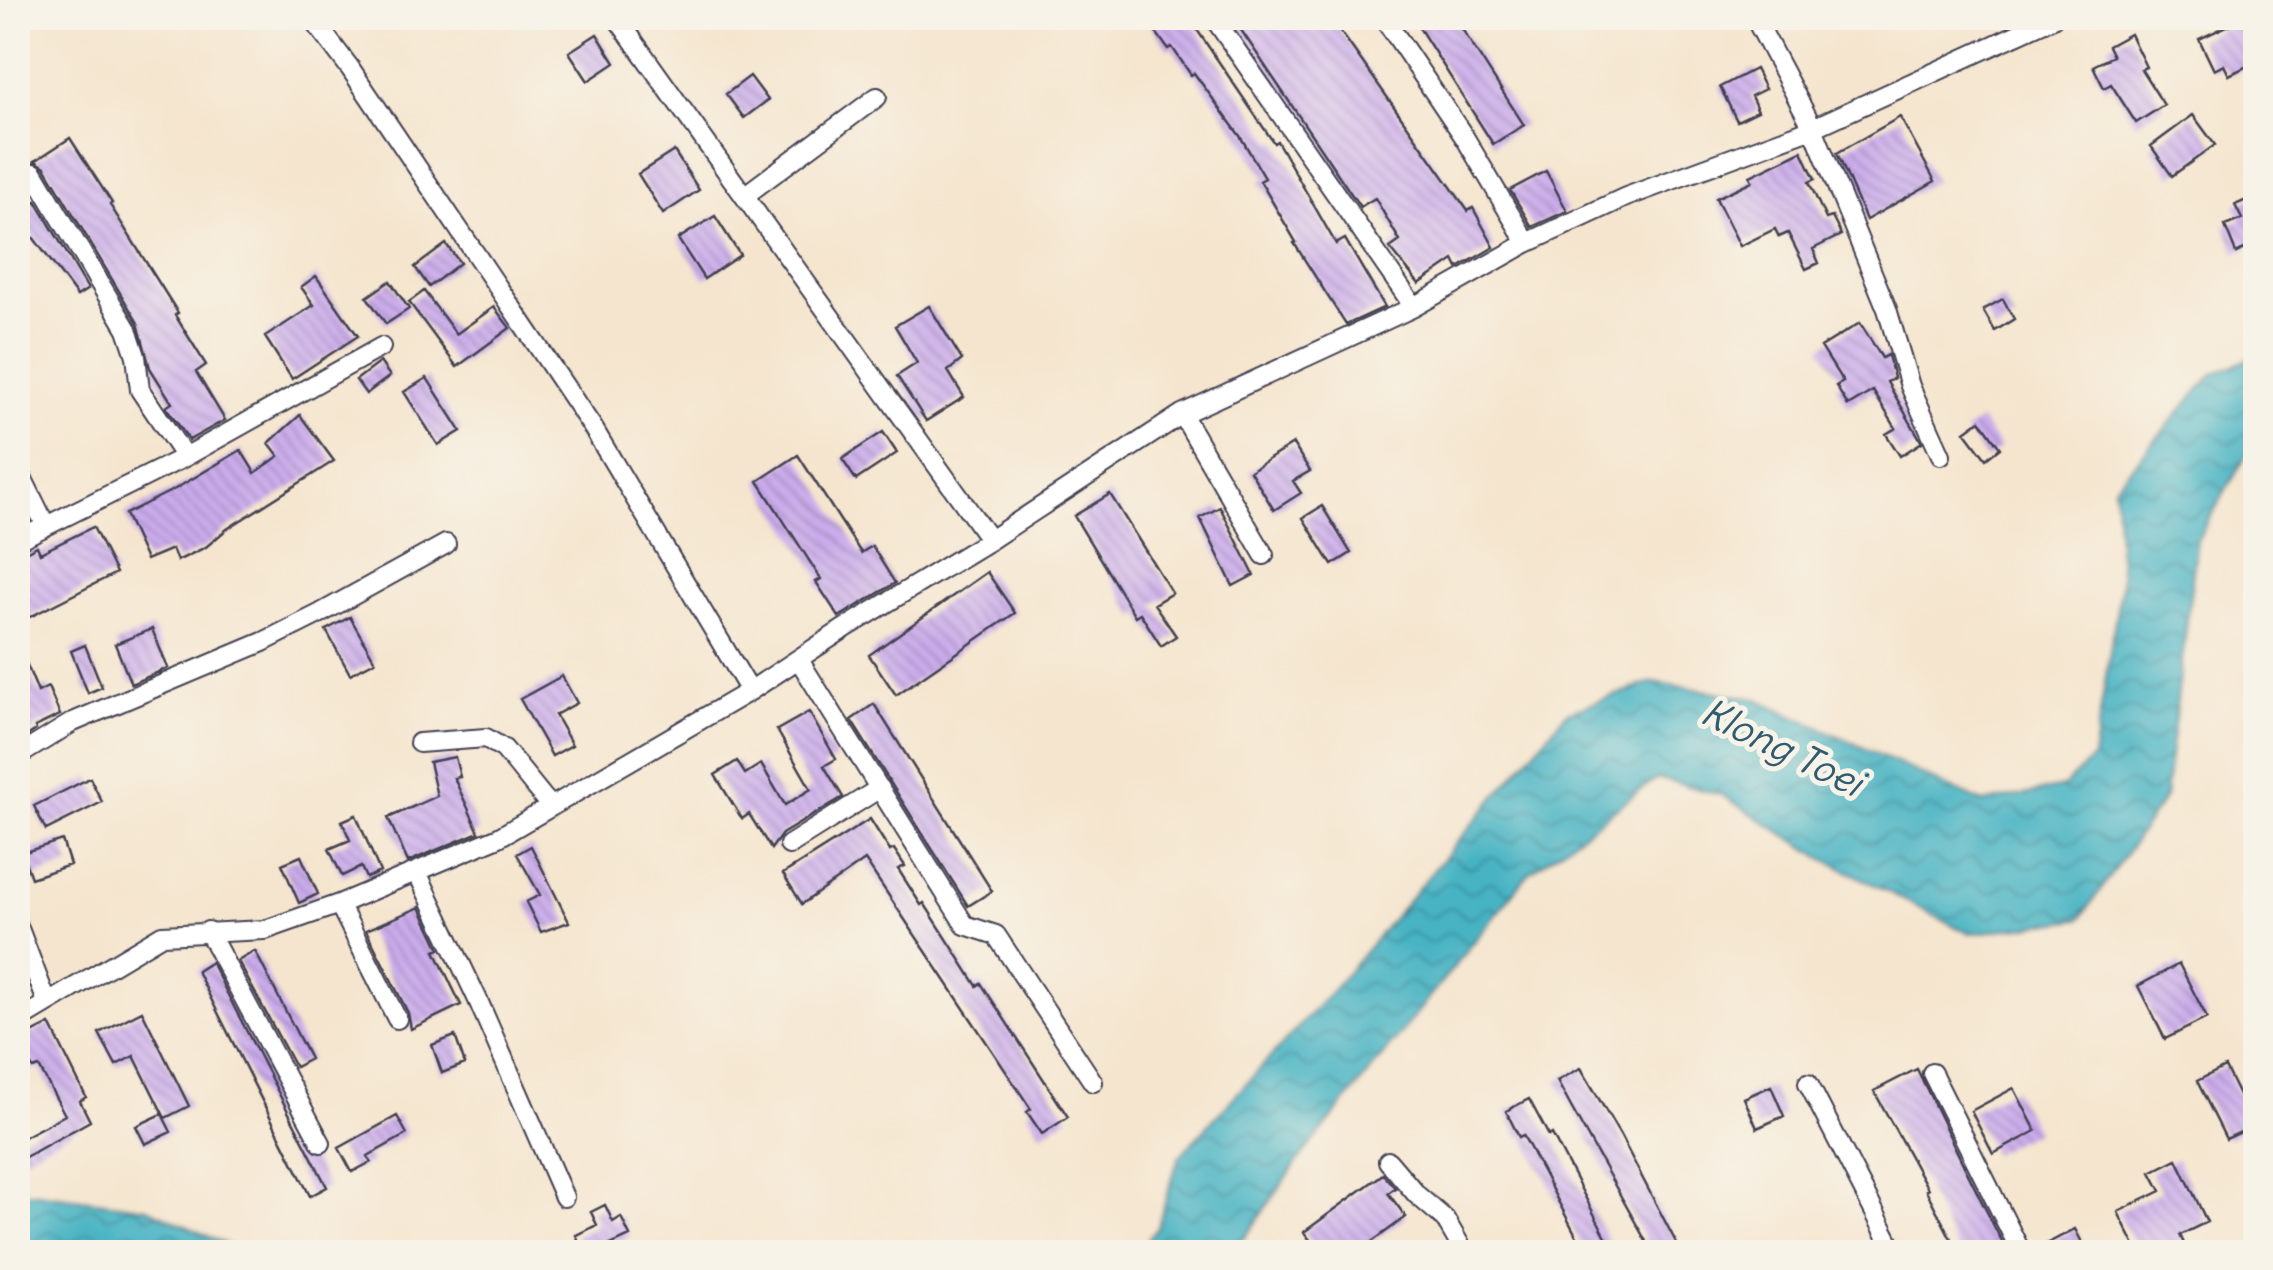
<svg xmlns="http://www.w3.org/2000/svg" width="2273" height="1270" viewBox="0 0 2273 1270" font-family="Delius,sans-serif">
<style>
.water{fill:url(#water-waves);stroke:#346a7f;stroke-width:2.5}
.building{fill:url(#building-back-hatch)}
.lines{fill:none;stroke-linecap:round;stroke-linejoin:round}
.street-casing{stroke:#423f51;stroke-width:22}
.street{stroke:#fff;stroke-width:18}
.labels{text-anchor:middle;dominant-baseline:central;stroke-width:10;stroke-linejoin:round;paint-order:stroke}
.water-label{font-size:38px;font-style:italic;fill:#305c71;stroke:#f7f3e8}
</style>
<defs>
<pattern id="water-waves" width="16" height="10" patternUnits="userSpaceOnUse" patternTransform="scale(2.5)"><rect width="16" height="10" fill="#46b3c3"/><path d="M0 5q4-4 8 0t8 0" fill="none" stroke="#3a91a0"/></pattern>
<pattern id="building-back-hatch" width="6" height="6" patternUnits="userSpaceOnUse" patternTransform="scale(2.5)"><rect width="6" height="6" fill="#cbacec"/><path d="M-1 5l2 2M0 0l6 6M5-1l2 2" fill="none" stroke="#a48cc0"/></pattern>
</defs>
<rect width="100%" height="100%" fill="#f7f3e8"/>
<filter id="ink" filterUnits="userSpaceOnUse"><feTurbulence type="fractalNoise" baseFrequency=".01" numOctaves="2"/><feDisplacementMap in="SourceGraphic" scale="20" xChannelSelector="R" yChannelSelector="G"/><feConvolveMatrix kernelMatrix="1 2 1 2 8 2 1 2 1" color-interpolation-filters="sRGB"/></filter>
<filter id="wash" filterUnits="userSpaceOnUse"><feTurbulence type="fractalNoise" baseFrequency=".0048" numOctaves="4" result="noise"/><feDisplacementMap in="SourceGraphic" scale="40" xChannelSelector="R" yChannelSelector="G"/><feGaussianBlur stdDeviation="2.25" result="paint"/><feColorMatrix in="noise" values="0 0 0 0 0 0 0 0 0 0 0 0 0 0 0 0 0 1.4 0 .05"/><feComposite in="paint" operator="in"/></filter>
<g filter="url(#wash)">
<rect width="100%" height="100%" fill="#f5e5ce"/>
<!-- water -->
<path class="water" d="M2255,356v85l-58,99 -32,257 -85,122 -110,15 -148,-76 -100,-63 -65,-17 -127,94 -232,289 -63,91h-99l21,-24 22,-71 156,-170 232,-275 86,-30 105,17 225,104 80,-16 30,-29 28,-175 -7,-96 99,-113z
M29,1192l118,16 95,44h-224v-59z"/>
<g id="blocks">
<!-- building -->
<path class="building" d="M1161,18h28l85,125 3,-2 59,103 9,-5 40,68 -39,18 -52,-82 2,-1 -36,-61 5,-3 -25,-42 -46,-63 -3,2 -19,-28 -4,2 -17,-24z
M1233,18h98l137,193 5,-3 21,39 -36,21 -4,-8 -35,24 -29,-36 10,-7 -25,-43 -15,9z
M1413,18h42l69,107 -31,19z
M2244,18h12v44l-27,13 -5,-10 -10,5 -15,-31z
M597,34l18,29 -27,18 -19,-29z
M2130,34l16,33 -5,2 23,36 -28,18 -25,-39 -7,4 -11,-22 20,-10 -5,-10z
M1755,69l10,20 -14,7 7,15 -21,10 -17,-34z
M750,76l18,24 -24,18 -18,-24z
M2193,115l22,30 -43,31 -21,-30z
M1900,117l35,64 -69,39 -29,-67z
M70,138l42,65 -2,2 68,108 -3,2 31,50 -10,7 29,48 -36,20 -23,-33 6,-4 -22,-35 -12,-45 -93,-156 -10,-6z
M674,151l25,39 -36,24 -25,-40z
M1802,151l13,28 -6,3 17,37 6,-2 9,18 -28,14 6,14 -13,6 -18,-36 -9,4 -4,-8 -35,17 -24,-48 36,-17 -2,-5z
M1546,171l21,40 -35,16 -22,-37z
M2251,198l5,11v42l-3,-6 -17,8 -11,-27 17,-7 -7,-14z
M36,201l52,88 -11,7 -59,-79v-4z
M715,216l25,39 -36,24 -26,-40z
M446,244l14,19 -31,24 -14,-20z
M316,276l42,60 -66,43 -27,-42 49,-32 -13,-18z
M390,281l19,28 -23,15 -19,-27z
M424,291l32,43 38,-27 16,21 -53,39 -48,-65z
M2003,299l11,20 -19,12 -12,-21z
M929,306l33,54 -14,11 16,26 -38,24 -29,-45 20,-13 -22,-37z
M1860,323l22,35 6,-3 6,23 -7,4 35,60 -22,14 -14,-22 10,-6 -23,-37 -25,15 -12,-20 7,-4 -22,-35z
M380,362l10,14 -24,18 -10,-14z
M427,378l34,53 -23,14 -34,-53z
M300,415l34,46 -107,68 -21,18 -29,14 -5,-12 -26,11 -21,-46 50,-25 66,-39 14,23 24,-17 -10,-13z
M1980,420l20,28 -14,11 -21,-28z
M883,432l14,21 -41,27 -14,-21z
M1293,444l17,27 -17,10 8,12 -27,17 -24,-39z
M798,455l63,98 11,-7 23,37 -56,34 -23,-35 5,-3 -63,-98z
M1110,494l62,99 -18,11 22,32 -15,10 -21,-33 -5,3 -61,-100z
M1322,506l29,47 -19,12 -29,-47z
M1220,507l34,68 -21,11 -33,-68z
M93,527l23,46 -98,50v-67l19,-10 3,7z
M987,572l28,41 -119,82 -27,-40z
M350,617l25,44 -25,13 -24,-44z
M152,629l16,39 -37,16 -16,-40z
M18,643l20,49 10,-5 12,28 -25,12 1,3 -18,12z
M85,645l17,42 -14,6 -17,-42z
M562,676l15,27 -22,12 17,30 -20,11 -32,-57z
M874,704l118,187 -24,15 -117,-186z
M809,712l27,47 -12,7 19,31 -61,37 -11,15 -22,-35 -7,5 -27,-44 22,-14 8,13 16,-10 24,41 26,-16 -34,-59z
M455,757l5,20 -6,1 25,54 -71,30 -20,-44 49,-22 -8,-34z
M90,778l12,24 -56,28 -12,-24z
M356,815l24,57 -14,6 -5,-11 -19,9 -13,-27 21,-9 -8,-19z
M870,819l20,32 4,-2 11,17 -7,3 23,36 3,-2 53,83 4,-3 87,134 -26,17 -15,-22 4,-3 -166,-249 -63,44 -19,-30z
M62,840l8,25 -39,13 -9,-25z
M531,846l38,76 -28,10 -15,-30 14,-7 -23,-41z
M301,856l17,38 -19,9 -17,-39z
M420,907l20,42 -5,2 26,54 -50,24 -3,-16 -42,-83z
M255,951l55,108 -15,8 -57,-106z
M211,962l116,225 -17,9 -113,-225z
M2179,964l28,54 -42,21 -27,-53z
M142,1011l47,95 -24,12 -31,-62 -18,9 -17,-32z
M50,1024l36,73 -6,4 10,20 -72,40v-21l47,-25 -26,-48 -6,2 -3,-5 -12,7v-31z
M455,1036l10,28 -23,9 -10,-28z
M2225,1067l29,59 -28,13 -29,-58z
M1581,1068l39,67 61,117h-29l-81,-145 -14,-26z
M1917,1069l47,97 43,86h-49l-32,-62 2,-1 -54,-98z
M1771,1086l13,30 -27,12 -13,-30z
M2014,1088l22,43 -43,23 -22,-43z
M1529,1099l20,37 3,-2 62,118h-29l-62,-117 -4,2 -13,-26z
M162,1114l9,18 -26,12 -9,-18z
M397,1116l10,18 -39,22 3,6 -19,10 -13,-24z
M2177,1159l30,63 -27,13 8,17h-50l-20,-40 43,-21 -10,-19z
M1383,1174l12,14 -7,5 18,24 -48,35h-39l-15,-20z
M605,1205l8,17 8,-5 9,19 -34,16h-12l-8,-17 21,-10 -6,-13z
M2075,1229l12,23h-54v-1z"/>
</g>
</g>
<g filter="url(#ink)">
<use href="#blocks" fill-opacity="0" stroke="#423f51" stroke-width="2.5"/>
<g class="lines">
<!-- street casing -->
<g class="street-casing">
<path id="street" d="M312,18l38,50 243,360 157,263
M617,18l373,522
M1214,18l200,289
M1384,18l81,120 62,105
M1755,18l58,110 74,181 23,77 31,69
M34,173l93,156 9,27 4,34 45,67
M744,196l133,-99
M1182,414l82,141
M18,469l28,57
M18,540l167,-83 196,-110
M799,660l166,265 31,10 97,147
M419,743l67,-5 18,11 47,58
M18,756l55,-34 190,-80 58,-29 125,-69
M789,845l91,-57
M417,872l60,126 87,199
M339,904l58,115
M18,926l29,76
M208,931l113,212
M18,1021l144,-86 103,-5 74,-26 160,-67 251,-146 92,-61 148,-90 192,-126 232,-107 113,-64 99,-46 187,-69 240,-110
M1932,1073l89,179
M1808,1083l87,169
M1388,1161l29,34 28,24 19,33"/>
</g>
<!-- street -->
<use href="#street" class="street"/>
</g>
</g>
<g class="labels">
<!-- water labels -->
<g class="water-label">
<text transform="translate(1782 747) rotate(26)">Klong Toei</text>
</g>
</g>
<!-- margin -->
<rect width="2273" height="1270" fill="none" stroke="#f7f3e8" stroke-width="60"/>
</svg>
